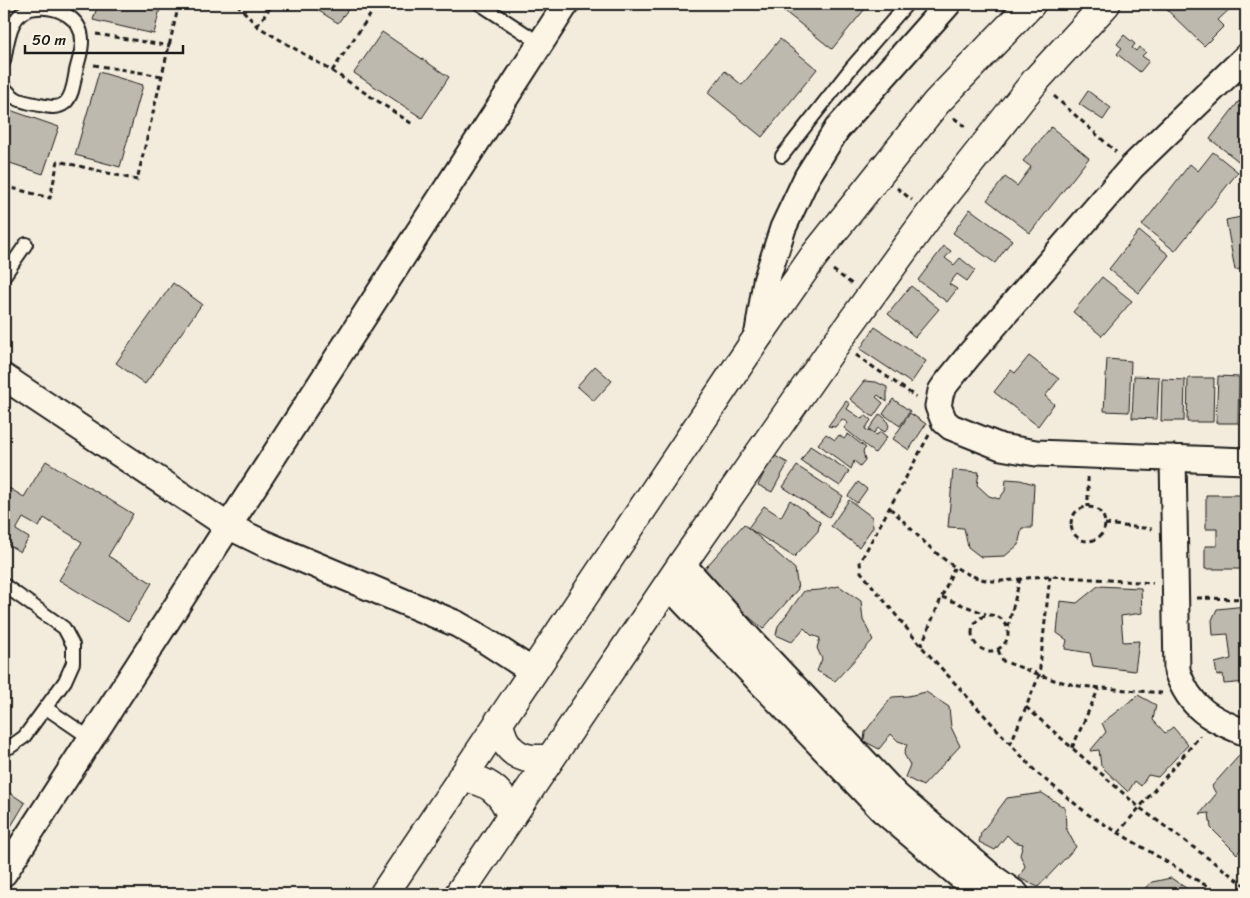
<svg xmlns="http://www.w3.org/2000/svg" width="1250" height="898" viewBox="0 0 1250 898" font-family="Sriracha,sans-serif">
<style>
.building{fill:#beb9ae;stroke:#1c1c1c}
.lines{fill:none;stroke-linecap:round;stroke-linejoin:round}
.service-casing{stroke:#1c1c1c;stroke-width:16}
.minor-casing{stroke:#1c1c1c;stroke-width:29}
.tertiary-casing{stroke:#1c1c1c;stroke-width:31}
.path{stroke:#1c1c1c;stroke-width:3;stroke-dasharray:5 4;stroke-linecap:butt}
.service{stroke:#fcf5e5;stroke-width:12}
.minor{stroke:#fcf5e5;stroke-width:25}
.tertiary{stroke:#fcf5e5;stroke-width:28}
</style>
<rect width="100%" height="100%" fill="#f3ecdd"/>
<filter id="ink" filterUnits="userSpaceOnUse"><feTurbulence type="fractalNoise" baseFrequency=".02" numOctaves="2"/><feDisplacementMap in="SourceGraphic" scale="10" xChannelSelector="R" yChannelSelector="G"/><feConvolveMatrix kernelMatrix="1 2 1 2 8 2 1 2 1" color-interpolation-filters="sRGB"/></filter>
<g filter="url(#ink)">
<!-- building -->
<path class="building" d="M98,4h63l-7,30 -61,-14z
M308,4h44l-14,19z
M781,4h88l-37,45 -53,-42z
M1167,4h68l-17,16 6,6 -20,20 -40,-39z
M382,32l67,45 -27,41 -68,-45z
M1124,35l11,9 -3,4 4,3 3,-4 7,5 -4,4 7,5 -9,11 -23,-18 5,-6 -5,-4z
M780,39l37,30 -55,68 -54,-44 17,-22 17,14z
M99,72l44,13 -23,82 -45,-12z
M1088,91l23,17 -8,12 -24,-16z
M1239,101l7,6v60l-36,-28z
M4,108l55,19 -16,47 -39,-13z
M1051,127l38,31 -59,75 -43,-33 18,-23 12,9 14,-19 -8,-6z
M1213,152l25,20 -63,79 -33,-26 48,-61 8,7z
M970,209l42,31 -17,23 -42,-30z
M1246,216v52l-11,2 -9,-50z
M1139,231l30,24 -30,38 -30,-24z
M944,246l7,5 -6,7 9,7 6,-7 15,12 -8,11 -10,-7 -8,10 8,5 -10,13 -29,-22z
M1102,277l30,24 -30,35 -29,-24z
M173,283l29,21 -57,80 -29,-21z
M911,286l28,23 -24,28 -27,-23z
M875,327l51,34 -15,22 -51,-34z
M1029,356l30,23 -14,17 9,8 -16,22 -44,-34 17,-22 4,3z
M1107,359l24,2 -2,51 -25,-1z
M595,366l17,15 -18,20 -17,-15z
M1134,376l25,1 -2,42 -25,-1z
M1218,376l21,1 -1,46h-22z
M1243,377h3v47l-7,-1z
M1188,378h26l-1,44h-26z
M1162,379l23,1 -1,41h-23z
M864,381l12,1 11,5v15l-9,-7 -2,2 7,6 -10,14 -23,-18z
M893,399l17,12 -10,15 -17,-12z
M846,401l4,3 -3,5 15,10 3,-4 6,5 -6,9 11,6 5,-3 6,5 -12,16 -31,-25 4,-5 -6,-4 -7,8 -7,-1z
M910,413l16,11 -17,26 -16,-11z
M880,414l6,5 3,7 -4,6 -7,-4 -4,5 -5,-4z
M826,434l9,6 4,-5 5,4 4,-5 18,14 -3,3 2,9 -5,6 -6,-5 -3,8 -33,-25z
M810,446l39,25 -9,15 -39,-25z
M773,455l15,8 -16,29 -14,-7z
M46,461l87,53 -25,42 44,27 -24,39 -69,-42 23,-38 -38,-24 -5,9 -16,-9 -7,12 13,8 -9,14 -16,-10v-57l20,12z
M797,466l46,30 -14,21 -46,-30z
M953,470l26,2 -2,13 12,11 10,3 6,-8 1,-12 14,1 14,4 -2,44h-10l-4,17 -13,11 -24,1 -13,-10 -4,-19 -16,-1z
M858,482l9,7 -10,14 -9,-7z
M1206,495h40v74h-41v-23h12v-17h-11z
M790,500l30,22 -2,9 -24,26 -46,-29 16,-22 17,11z
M849,500l23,17 1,10 -14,20 -28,-21z
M744,524l51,45 3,20 -35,40 -63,-55z
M839,586l22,15 2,19 10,20 -38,41 -18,-10 5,-12 -5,-11 3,-10 -9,-3 -7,-7 -12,14 -16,-7 2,-9 26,-35 16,-1z
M1098,586l43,2 1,25 -21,3 2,26 16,-1 -4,30 -42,-5 -3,-13 -25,-4 2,-9 -10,-7 3,-32 17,2z
M1246,606v76l-22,2 -1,-10 -6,2 -2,-13 16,-4 -3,-25 -15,1 -1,-15 5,-11z
M926,692l23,15 2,20 9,19 -37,40 -18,-9 5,-12 -6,-11 3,-10 -9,-3 -7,-7 -12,15 -15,-8 1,-9 27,-35 16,-1z
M1138,695l18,10 -3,15 12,13 8,-6 15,18 -30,32 -10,-2 -7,11 -6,-5 -7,11 -27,-26 -2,-16 -9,1 16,-19 -4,-9z
M1246,748v97l-1,-1 -8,10 -26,-26 -2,-15 -9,1 16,-20 -4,-8z
M4,789l21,14 -21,35z
M1042,793l23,15 1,20 10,19 -38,40 -19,-9 6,-12 -5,-11 3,-11 -9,-2 -7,-7 -12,15 -16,-8 2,-9 26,-35z
M1171,878l24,16h-57l14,-12z"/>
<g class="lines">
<!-- service casing -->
<g class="service-casing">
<path id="service" d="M480,4l60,39
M4,61c4,-21 6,-52 33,-53 20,-2 46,10 45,34 0,10 -4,20 -6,29 -2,10 -3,25 -11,32 -9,7 -19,3 -30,1 -15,-3 -21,-4 -31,-17
M782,156l70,-89 55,-63
M4,276l22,-32
M4,585l60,43 9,17v18l-8,18 -41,56 -14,10h-6
M46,708l44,30"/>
</g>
<!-- minor casing -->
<g class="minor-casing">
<path id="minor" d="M1246,57l-114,110 -162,187 -25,31 -4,6 -3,15 6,15 7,6 50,20 35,6 210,8
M757,338l9,-57 17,-53 24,-51 30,-48 111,-125
M4,377l224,149 35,17 194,81 26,15 49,32
M1173,458l4,213c13,38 34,48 69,62
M682,564l72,80 142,151 96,82 24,17
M668,585l214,225 99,84
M4,873l562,-869"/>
</g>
<!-- tertiary casing -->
<g class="tertiary-casing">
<path id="tertiary" d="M499,721c4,30 22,42 51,37
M461,778c26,1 42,14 50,38
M384,894l373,-556 57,-82 122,-153 95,-99
M459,894l223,-330 155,-222 93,-128 106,-134 70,-76"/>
</g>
<!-- path -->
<path class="path" d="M237,4l20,22 75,45 82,54
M257,26l16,-22
M96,34l74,12
M94,65l68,11
M332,71l45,-66
M1054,96l62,56
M954,118l13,10
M4,186l46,12 8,-37 79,19 42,-176
M897,188l15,12
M833,270l19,14
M856,355l60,42
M929,435l-69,127 1,10 60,74 116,127 52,42 131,79
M1088,477v30
M1071 524a17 17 0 1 1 34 0a17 17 0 1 1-34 0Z
M890,508c29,27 60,68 102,73 20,1 39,-5 58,-5l103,7
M1105,524l47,5
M942,597l44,17
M1197,598l49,1
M972 633a18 18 0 1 1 36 0a18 18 0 1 1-36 0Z
M1008,627l12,-48
M921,646l33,-78
M998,650l5,11 51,19 25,6 83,7
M1026,707l114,101 106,78
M1010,745l29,-69 11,-100
M1072,748l27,-60
M1118,833l82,-97"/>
<!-- service -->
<use href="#service" class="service"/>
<!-- minor -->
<use href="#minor" class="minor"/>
<!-- tertiary -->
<use href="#tertiary" class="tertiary"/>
</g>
</g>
<!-- margin -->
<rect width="1250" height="898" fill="none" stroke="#fcf5e5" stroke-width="20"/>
<rect x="10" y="10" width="1230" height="878" fill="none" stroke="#1c1c1c" stroke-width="2" filter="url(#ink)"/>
<!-- scale -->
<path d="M25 45v8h158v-8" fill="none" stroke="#1c1c1c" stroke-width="2.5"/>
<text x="32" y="45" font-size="15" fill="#1c1c1c" stroke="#fcf5e5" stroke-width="4" paint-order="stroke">50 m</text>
</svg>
